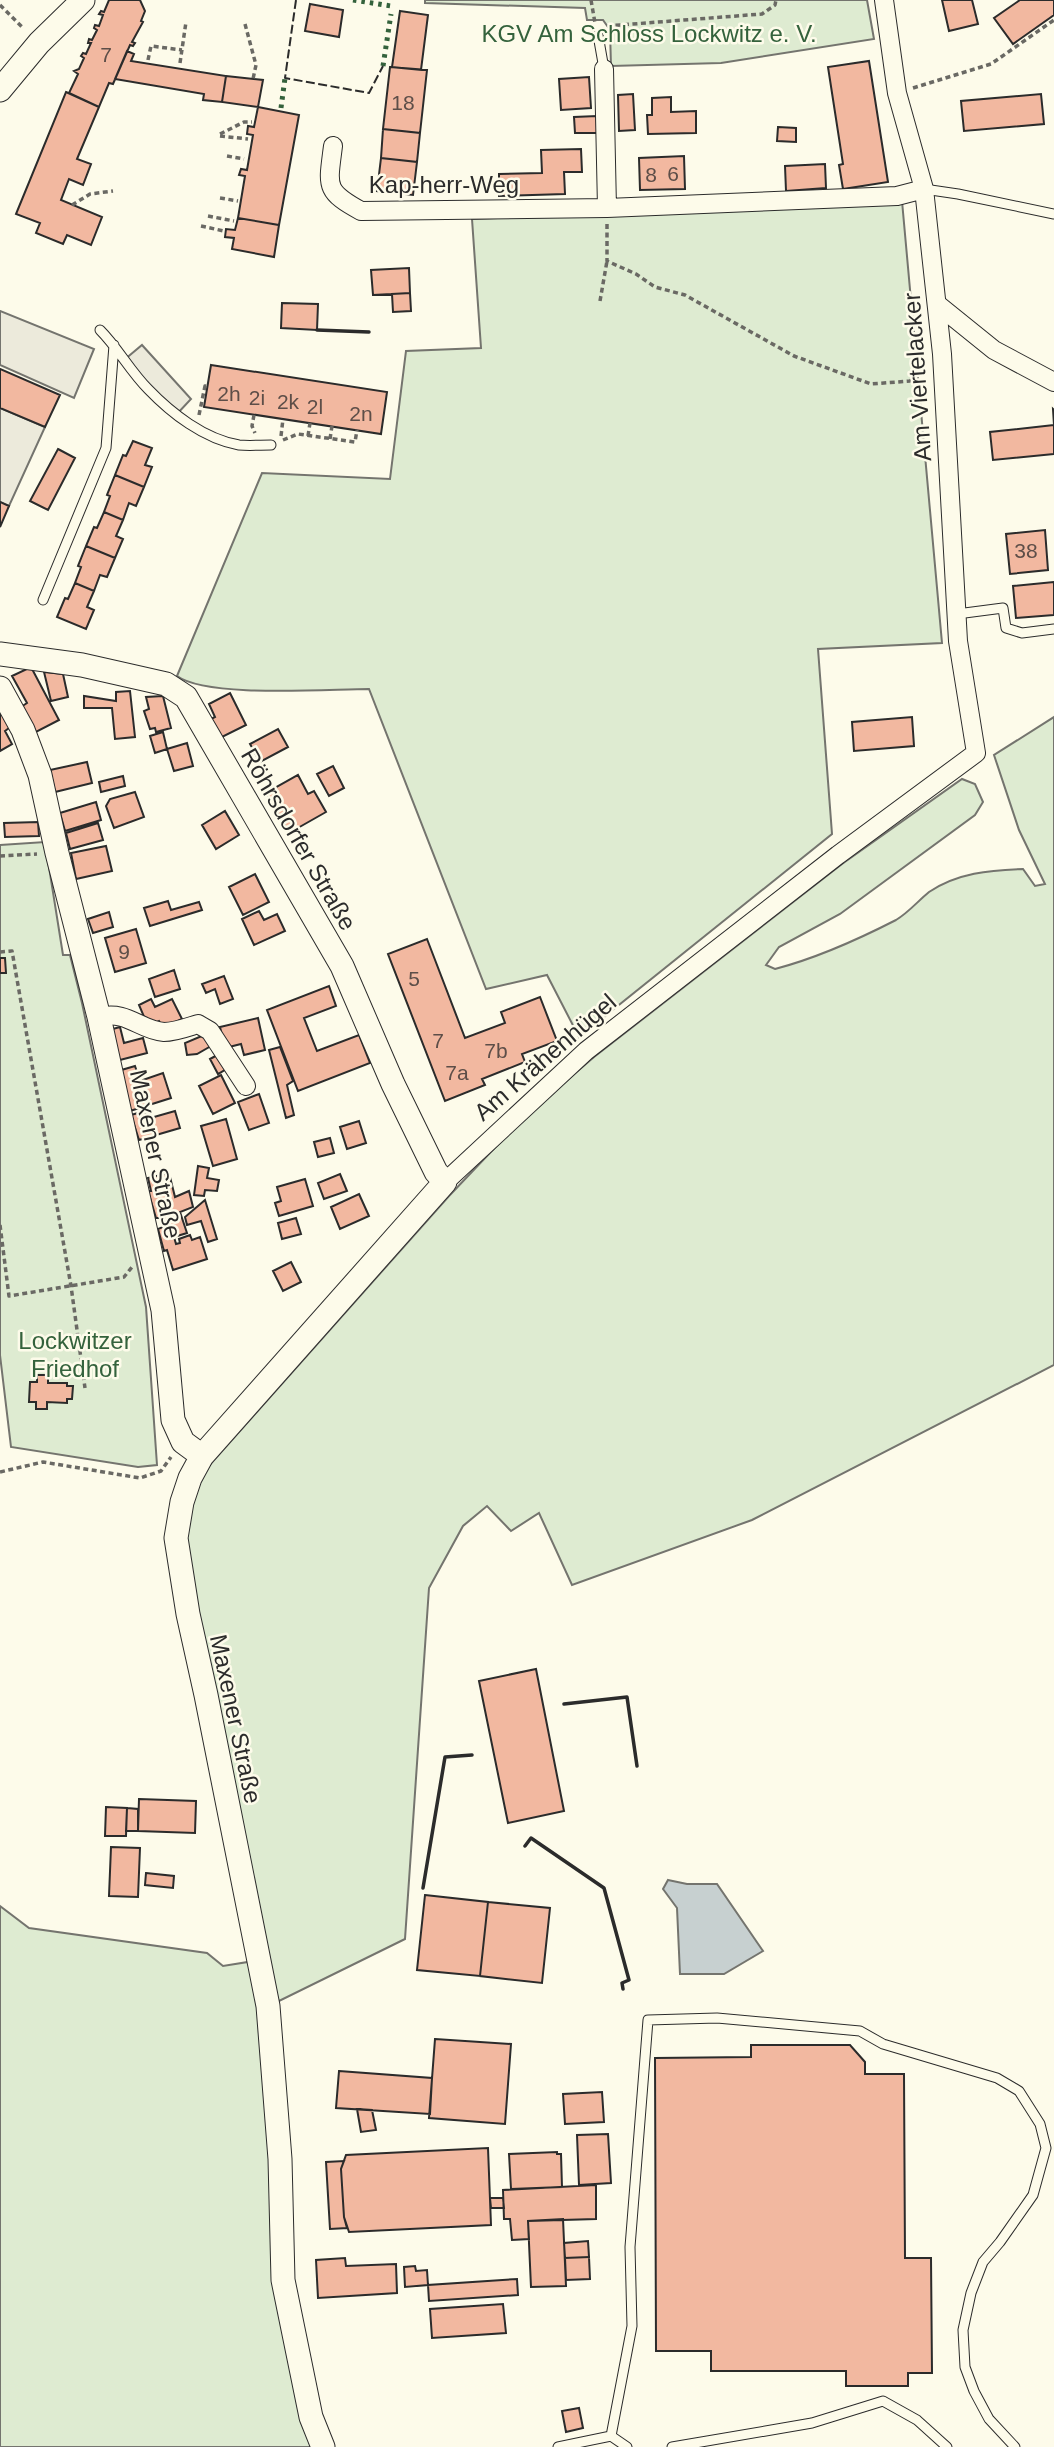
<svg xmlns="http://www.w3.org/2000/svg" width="1054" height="2447" viewBox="0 0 1054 2447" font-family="Helvetica,sans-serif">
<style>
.green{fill:#deebd1;stroke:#74746e;stroke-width:2}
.parking{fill:#eceadb;stroke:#74746e;stroke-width:2}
.water{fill:#c7d0d0;stroke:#74746e;stroke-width:2}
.building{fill:#f2b8a0;stroke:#2b2b2b;stroke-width:2}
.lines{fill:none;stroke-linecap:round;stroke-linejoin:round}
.service-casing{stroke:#2b2b2b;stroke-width:11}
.minor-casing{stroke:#2b2b2b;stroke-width:20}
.tertiary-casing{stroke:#2b2b2b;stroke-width:25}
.path{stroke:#6a6964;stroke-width:3.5;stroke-dasharray:5 3.5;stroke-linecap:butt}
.service{stroke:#fdfbea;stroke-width:9}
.minor{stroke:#fdfbea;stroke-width:18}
.tertiary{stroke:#fdfbea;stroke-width:23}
.hedge{stroke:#34623c;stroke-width:5;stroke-dasharray:3.5 5;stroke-linecap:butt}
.fence{stroke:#2b2b2b;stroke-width:2;stroke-dasharray:9 3.5;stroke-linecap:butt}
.wall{stroke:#2b2b2b;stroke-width:3.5}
.labels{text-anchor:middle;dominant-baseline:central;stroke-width:5;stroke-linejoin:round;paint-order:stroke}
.number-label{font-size:21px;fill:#5d4e48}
.park-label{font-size:24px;fill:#34623c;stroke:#fdfbea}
.street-label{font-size:24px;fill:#2b2b2b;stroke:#fdfbea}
</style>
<rect width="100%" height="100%" fill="#fdfbea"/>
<!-- green -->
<path class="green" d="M425,0h442l7,39 -153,24 -110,3 -1,-36 -7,-10h-16l-2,-12 -160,-5z
M902,201l40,442 -124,6 14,185 -253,203 -32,-62 -61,14 -117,-300c-42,0 -162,9 -192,-13l85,-203 128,6 16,-128 75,-3 -9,-129z
M1054,717v648l-302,155 -180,65 -33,-72 -28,18 -24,-25 -24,20 -34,62 -24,351 -128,63 -83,-398 -8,-73 9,-38 12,-25 242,-272 74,-78 71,-61 248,-193 120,-85 13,5 8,18 -8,13 -135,99 -61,33 -13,18 9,4c42,-11 82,-29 121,-49 12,-7 22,-19 33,-28 28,-19 61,-22 94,-23l12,17 10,-2 -26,-54 -25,-75z
M45,842l18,113h7l12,48 64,304 11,158 -19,2 -127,-20 -11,-92v-510z
M0,1906l29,22 178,25 16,13 25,-4 12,44 51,441h-311z"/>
<!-- parking -->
<path class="parking" d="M0,311l94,38 -20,49 -74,-33z
M142,345l49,54 -15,16 -52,-55z
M0,408l45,19 -36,79 -9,-4z"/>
<!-- water -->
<path class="water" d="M668,1880l19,4h30l46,67 -39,23h-44l-3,-66 -14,-19z"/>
<!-- building -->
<path class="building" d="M109,0h31l5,11 -4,10 2,1 -11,20 3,1 -2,3 -3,-1 -17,39 -4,-1 -10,24 -30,-14 9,-19 -4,-3 5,-2 5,-11 -3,-2 2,-3 3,1 5,-11h-3l1,-4 3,1 5,-10 -3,-2 1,-3 4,1 4,-11 -4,-1 2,-3 3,1z
M942,0h30l6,24 -29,7z
M1020,0h34v15l-41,29 -19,-26z
M310,4l33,6 -4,27 -34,-6z
M400,11l28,4 -7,55 -29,-3z
M127,51l7,3 -3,7 95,15 -4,26 -19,-2 1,-6 -89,-15z
M869,61l19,121 -45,7 -4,-24 4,-1 -15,-97z
M390,67l37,3 -7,63 -37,-4z
M226,76l37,4 -5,27 -36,-5z
M589,77l2,31 -30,2 -2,-31z
M66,92l33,15 -22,52 14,5 -8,21 -14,-6 -8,21 41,17 -11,28 -24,-10 -4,9 -27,-11 4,-10 -24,-9z
M633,94l2,36 -16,1 -1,-36z
M1041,94l3,30 -80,7 -3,-30z
M671,97v15l25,-1v22l-48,1 -1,-19h5v-17z
M258,107l41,8 -20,110 -41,-7 7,-42 -6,-1 2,-6 6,1 6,-35 -6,-1 1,-8 6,1z
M597,116l1,17h-23l-1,-16z
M778,127l18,1v14l-19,-1z
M383,129l37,4 -3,29 -36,-4z
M581,149l1,23h-18l1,22 -66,2v-22l43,-1 -1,-23z
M684,156l1,33 -45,1 -1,-32z
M381,158l36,4 -4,33 -36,-4z
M825,164l1,24 -40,3 -1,-25z
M238,218l41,7 -5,32 -42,-8 2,-11 -9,-1 1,-8 9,1z
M409,268l1,25 -37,2 -2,-25z
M410,293l1,18 -18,1 -1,-18z
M282,303l36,1 -1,26 -36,-2z
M211,365l176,27 -6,42 -177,-27z
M0,369l60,26 -15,32 -45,-19z
M1053,409l1,1v44l-61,6 -3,-28 64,-7z
M133,441l19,7 -7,17 7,2 -8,20 -29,-12 8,-20 3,1z
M58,449l17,9 -27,52 -18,-9z
M115,475l29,12 -8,19 -7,-3 -6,17 -19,-8 6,-16 -3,-1z
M0,502l9,4 -9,21z
M104,512l19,8 -7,16 7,3 -8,19 -29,-12 8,-19 3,1z
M1045,530l3,40 -38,4 -4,-40z
M86,546l29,12 -8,19 -7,-2 -6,16 -19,-8 6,-16 -3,-1z
M1054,582v33l-38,3 -3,-32z
M75,583l19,8 -7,16 7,3 -8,19 -29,-12 8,-19 3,1z
M31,667l28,53 -25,13 -13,-26 6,-4 -15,-27z
M44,672l19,2 5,23 -17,4z
M130,691l5,46 -20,2 -3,-31h-28v-12l32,5v-9z
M230,693l16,32 -28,14 -9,-19 6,-3 -6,-13z
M163,696l8,32 -15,4 -1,-4 -5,1 -6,-18 5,-2 -3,-12z
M0,711l13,14 -8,6 7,13 -12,7z
M912,717l2,29 -60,5 -2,-29z
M278,729l10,18 -28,15 -10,-18z
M163,732l4,17 -12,4 -5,-17z
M187,743l6,23 -19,5 -7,-22z
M87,762l5,21 -37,9 -5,-22z
M333,766l11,22 -15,8 -12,-22z
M298,775l10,19 6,-3 12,21 -37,21 -23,-40z
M123,776l2,10 -24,6 -2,-10z
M135,792l9,25 -30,11 -8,-22 4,-7z
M96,802l5,18 -36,11 -5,-18z
M225,811l14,24 -23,14 -14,-24z
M38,822l1,14 -34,1 -1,-14z
M98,823l5,17 -33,9 -4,-16z
M106,846l6,25 -36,8 -5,-26z
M255,874l14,28 -26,13 -14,-28z
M168,901l3,9 28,-8 3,8 -52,16 -6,-18z
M259,911l5,9 13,-6 8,17 -31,14 -12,-26z
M109,912l4,15 -20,6 -5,-14z
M136,929l10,34 -31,9 -10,-34z
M427,939l38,99 40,-15 -4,-11 39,-15 17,44 -35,13 3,8 -43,17 3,6 -40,16 -57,-147z
M0,958h5l1,15h-6z
M174,970l6,19 -25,8 -6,-18z
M224,976l9,23 -13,5 -5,-15 -9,4 -4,-9z
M329,986l7,20 -32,12 13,33 42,-16 11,28 -72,28 -31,-81z
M151,999l4,8 17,-8 10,20 -19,9 -4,-7 -11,5 -9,-21z
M258,1018l7,32 -21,5 -3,-11 -16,4 -5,-21z
M120,1027l4,16 19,-5 4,15 -31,8 -7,-31z
M204,1035l7,11 -14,8 -10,1 -2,-12z
M280,1047l13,34 -6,4 7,30 -8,3 -17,-68z
M221,1053l7,15 -10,6 -8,-15z
M135,1066l5,15 23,-8 8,25 -41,13 -12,-40z
M221,1075l14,28 -22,11 -14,-28z
M259,1094l10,29 -20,7 -11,-28z
M145,1111l2,8 28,-8 5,17 -41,12 -8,-25z
M226,1119l11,40 -24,7 -12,-40z
M359,1121l7,22 -19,6 -7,-22z
M330,1138l4,15 -16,4 -4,-15z
M198,1166l11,2 -2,10 12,2 -2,11 -12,-1 -1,6 -10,-1z
M169,1173l6,24 14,-6 4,16 -13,5 7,21 -13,4 2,7 4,-1 -1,-4 11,-4 2,5 8,-3 7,22 -34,11 -6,-20 -3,1 -6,-22 5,-2 -3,-9h-4l-8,-27h3l-3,-13z
M340,1174l7,17 -23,8 -6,-16z
M305,1179l8,27 -34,10 -4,-13 6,-2 -4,-14z
M359,1194l10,22 -29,13 -9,-22z
M205,1200l12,39 -9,3 -7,-21 -14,4 -2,-8z
M296,1218l5,16 -19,5 -4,-16z
M291,1262l10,20 -18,9 -10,-20z
M37,1375h11v8h19v3h6l-1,13h-5v4l-20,-1v7h-11v-7h-7l1,-20h7z
M536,1669l28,142 -56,12 -29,-142z
M139,1799l57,2 -1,32 -57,-2z
M106,1807l21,1 -1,28h-21z
M127,1808l11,1v22h-12z
M111,1847l29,1 -2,49 -29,-1z
M146,1873l28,3 -1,12 -28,-3z
M425,1895l63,7 -8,74 -63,-6z
M488,1902l62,6 -8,75 -62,-7z
M435,2039l76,5 -6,80 -76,-6z
M751,2045h99l15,17v12h39l1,184h26l1,115h-24v13h-62v-15h-135v-20h-55l-1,-293 96,-1z
M339,2071l93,7 -2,36 -94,-6z
M602,2092l2,30 -39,2 -2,-30z
M357,2109l15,1 4,20 -15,2z
M608,2134l3,49 -32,2 -2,-50z
M488,2148l3,77 -142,7 -5,-15 -3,-48 5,-14z
M557,2152v2h4l1,33 -51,2 -2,-35z
M344,2161l-3,8 3,48 3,11 -17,1 -4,-67z
M596,2185v34l-68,2 1,18 -17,1 -2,-21h-6l-1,-29z
M490,2198h13l1,10h-13z
M563,2219l3,67 -35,1 -3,-66z
M588,2241l1,16 -24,1 -1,-15z
M589,2257l1,22 -24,1 -1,-22z
M345,2258l1,8 50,-2 1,29 -79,5 -2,-38z
M415,2266l1,5 11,-1 1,15 -23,2 -1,-20z
M517,2279l1,16 -89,6 -1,-16z
M503,2304l3,29 -74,5 -2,-29z
M579,2408l4,20 -17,4 -4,-21z"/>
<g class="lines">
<!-- service casing -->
<g class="service-casing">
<path id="service" d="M598,35l6,34
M924,189l34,5 96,20
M100,330c18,18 30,41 48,59 23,24 56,50 91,56 10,1 22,0 32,0
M43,600l63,-152 8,-103
M957,614l46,-6 3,20 16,5 32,-4
M611,2436l21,-110 -2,-79 18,-227 69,-2 143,13 23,13 114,34 22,13 21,33 6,24 -13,47 -33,47 -17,20 -12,31 -8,37 2,37 9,24 15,28 26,28
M558,2447l53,-11 16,11
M672,2447l140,-24 71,-22 34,19 30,27"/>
</g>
<!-- minor casing -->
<g class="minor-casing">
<path id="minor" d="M604,69l3,139 290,-12 27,-7
M333,146c-5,40 -9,45 28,65l246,-3
M937,304l57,46 60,32
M99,1017c29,-7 40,13 65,15 11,0 24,-5 34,-8l12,7 36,55
M445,1182l141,-131 252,-196 138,-102 -18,-112 -16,-287 -18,-165 -27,-96 -13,-93"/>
</g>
<!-- tertiary casing -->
<g class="tertiary-casing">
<path id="tertiary" d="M0,90l39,-47 44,-43
M0,654l82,11 84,19 20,13 156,269 51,118 43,88 9,10 -243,274 -12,22 -8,24 -6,36 12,76 18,81 62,311 12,153 3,121 28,137 12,30
M0,688l23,42 17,45 17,78 42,164 64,293 10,110 10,22 19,14"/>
</g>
<!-- path -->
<path class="path" d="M591,0l4,23
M0,5l23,23
M245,24l11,41 -3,14
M607,26l155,-12 13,-9 1,-5
M148,60l3,-14 31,4
M180,63l6,-41
M913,88l78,-24 63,-44
M220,134l24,-12h8
M220,136l28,3
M227,156l17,3
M220,198l18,3
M72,205l18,-11 23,-3
M208,216l26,5
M607,224v37l29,13 19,13 30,8 109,61 77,28 39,-3 14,-12
M201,226l23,5
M600,301l7,-40
M199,415l6,-29 3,1
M254,415l-2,11 3,7
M281,436l2,-17
M308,436l2,-13
M330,439l2,-13
M283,440l15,-6 57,8 2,-12
M0,856l37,-2
M0,952l12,-1 59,335 14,102
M0,1225l9,71 115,-19 8,-10
M0,1472l43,-10 97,16 21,-7 10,-14"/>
<!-- service -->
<use href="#service" class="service"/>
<!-- minor -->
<use href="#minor" class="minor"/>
<!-- tertiary -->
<use href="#tertiary" class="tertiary"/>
<!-- hedge -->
<path class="hedge" d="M353,0l38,6
M383,66l8,-52
M281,108l4,-30"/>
<!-- fence -->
<path class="fence" d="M296,0l-11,78 84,15 14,-27"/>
<!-- wall -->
<path class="wall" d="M317,330l52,2
M564,1704l63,-7 10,69
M525,1846l6,-8 73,50 25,92 -7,3 1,6
M423,1888l22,-131 27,-2"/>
</g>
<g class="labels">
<!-- number labels -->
<g class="number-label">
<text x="106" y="54">7</text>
<text x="403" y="102">18</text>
<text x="673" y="173">6</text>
<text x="651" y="174">8</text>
<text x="229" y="393">2h</text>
<text x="257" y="397">2i</text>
<text x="288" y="401">2k</text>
<text x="315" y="406">2l</text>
<text x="361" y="413">2n</text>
<text x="1026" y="550">38</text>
<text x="124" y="951">9</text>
<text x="414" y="978">5</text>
<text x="438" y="1040">7</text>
<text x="496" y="1050">7b</text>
<text x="457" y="1072">7a</text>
</g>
<!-- park labels -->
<g class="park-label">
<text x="649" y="33">KGV Am Schloss Lockwitz e. V.</text>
<text x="75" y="1340">Lockwitzer<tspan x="75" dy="28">Friedhof</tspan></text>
</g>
<!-- street labels -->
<g class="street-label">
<text x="444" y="184">Kap-herr-Weg</text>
<text transform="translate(917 377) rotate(-94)">Am Viertelacker</text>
<text transform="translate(299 839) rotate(60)">Röhrsdorfer Straße</text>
<text transform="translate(545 1057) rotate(-41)">Am Krähenhügel</text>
<text transform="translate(156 1154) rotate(78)">Maxener Straße</text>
<text transform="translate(236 1719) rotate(78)">Maxener Straße</text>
</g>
</g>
</svg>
